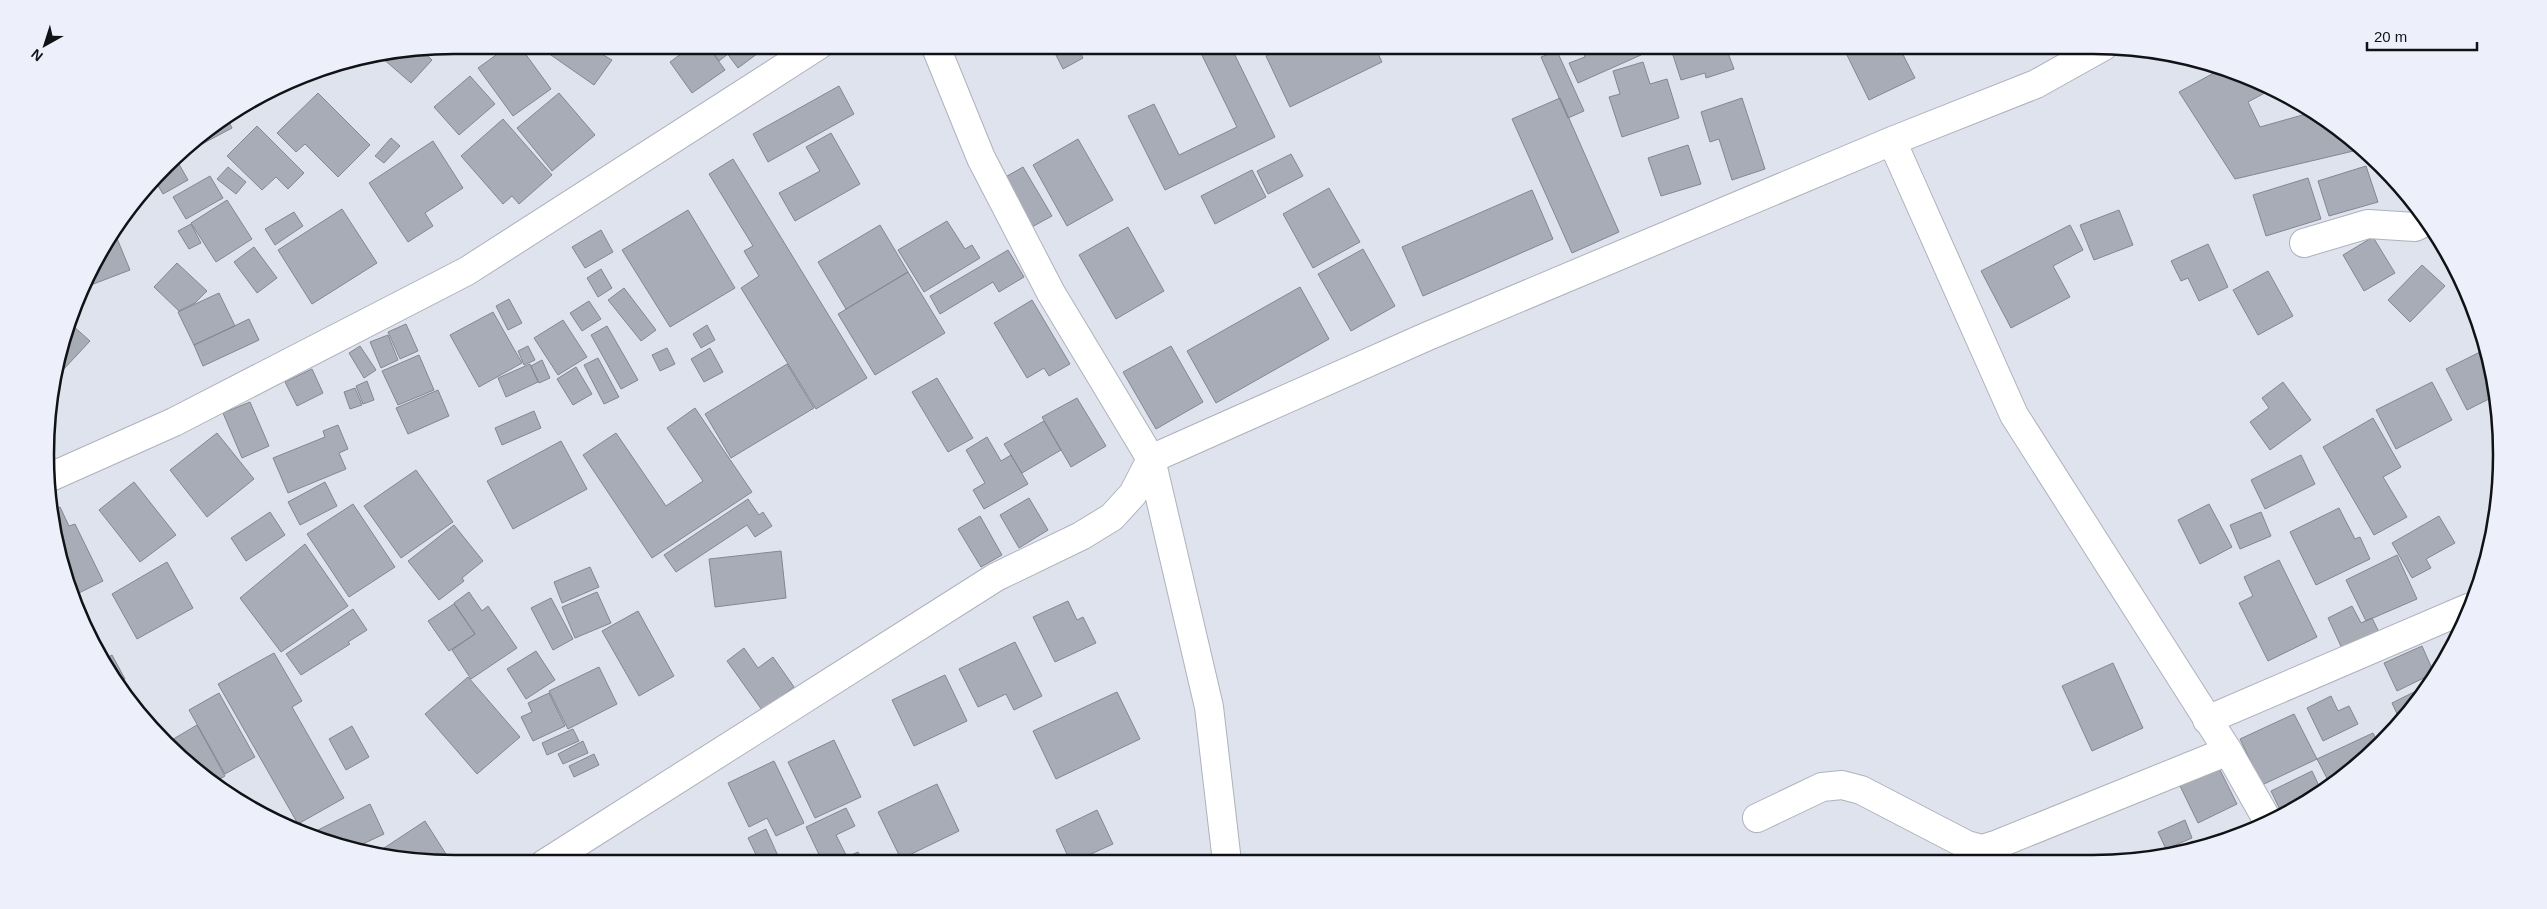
<svg xmlns="http://www.w3.org/2000/svg" width="2547" height="909" viewBox="0 0 2547 909" font-family="Helvetica,sans-serif">
<style>
.building{fill:#a8acb6;stroke:#838791}
.lines{fill:none;stroke-linecap:round;stroke-linejoin:round}
.minor-casing{stroke:#aeb2bc;stroke-width:30}
.tertiary-casing{stroke:#aeb2bc;stroke-width:30}
.minor{stroke:#fff;stroke-width:28}
.tertiary{stroke:#fff;stroke-width:28}
.rim{fill:none;stroke:#101215;stroke-width:2.5}
</style>
<rect width="100%" height="100%" fill="#dfe3ee"/>
<!-- building -->
<path class="building" d="M510,45h9l32,44 -38,27 -35,-48z
M594,45l-3,3 21,12 -18,25 -56,-39z
M693,45h14l18,25 -33,23 -22,-31z
M707,45h14l7,9 -9,7z
M721,45h48l-31,23z
M1051,45h25l7,13 -20,11z
M1197,45h33l45,92 -110,53 -37,-74 26,-12 25,51 58,-28z
M1288,45h86l8,17 -92,45 -24,-51z
M1580,45h56l5,10 -63,28 -9,-20 16,-6z
M1683,45h42l9,24 -28,9 -1,-5 -24,7 -10,-31z
M1859,45h39l17,33 -46,22 -24,-49z
M419,48l13,12 -21,23 -30,-26 5,-5z
M1557,51l27,60 -16,7 -27,-61z
M361,57l-8,11 -8,-6z
M1643,62l7,22 17,-5 12,39 -57,19 -13,-40 11,-3 -7,-23z
M2223,68l51,20 -26,14 12,25 53,-15 29,17 20,20 -127,30 -56,-87z
M470,76l25,28 -36,31 -25,-28z
M839,86l15,28 -86,48 -15,-28z
M318,93l52,52 -32,32 -33,-33 -9,8 -19,-19z
M559,93l36,42 -43,36 -35,-43z
M1560,98l59,134 -47,21 -60,-134z
M1742,98l23,71 -33,11 -13,-41 -9,3 -9,-30z
M248,107l2,3 -19,10 -1,-2z
M503,119l49,56 -33,29 -7,-8 -9,8 -42,-48z
M228,120l4,8 -45,24 -3,-5z
M257,126l47,47 -16,16 -12,-12 -14,13 -35,-34z
M831,133l29,51 -65,37 -16,-28 41,-22 -14,-24z
M391,138l9,8 -16,17 -9,-7z
M1078,139l35,61 -46,26 -34,-61z
M433,141l30,47 -38,25 8,13 -25,16 -39,-59z
M1688,145l13,39 -40,12 -13,-38z
M1291,154l12,22 -35,18 -11,-23z
M175,157l13,23 -25,14 -9,-15z
M733,159l134,219 -51,31 -75,-121 18,-12 -15,-25 9,-5 -44,-72z
M2366,166l12,36 -49,14 -11,-35z
M228,167l18,15 -10,12 -19,-15z
M1023,167l29,49 -22,12 -28,-49z
M1252,170l14,27 -51,27 -14,-28z
M210,176l13,22 -37,21 -13,-22z
M2308,178l13,41 -55,17 -13,-41z
M1329,188l31,54 -47,26 -30,-54z
M1532,190l21,49 -130,57 -21,-49z
M227,200l25,39 -36,23 -25,-39z
M342,209l35,54 -65,41 -34,-54z
M688,210l47,78 -65,39 -48,-77z
M2119,210l14,35 -39,15 -14,-35z
M294,212l9,14 -28,19 -10,-16z
M947,221l18,28 7,-4 8,13 -56,34 -26,-42z
M191,224l10,19 -12,6 -11,-18z
M880,225l28,47 -62,37 -28,-47z
M2070,225l13,25 -30,16 17,31 -59,31 -30,-57z
M1128,227l36,64 -48,28 -37,-64z
M601,230l12,22 -28,16 -13,-21z
M116,236l14,34 -47,18 4,-15 22,-34z
M2373,237l22,36 -31,18 -21,-36z
M2208,244l20,43 -29,14 -11,-23 -7,3 -10,-20z
M254,247l23,31 -20,15 -23,-31z
M1363,249l32,57 -44,25 -33,-57z
M1008,250l16,27 -25,15 -6,-10 -53,32 -10,-18z
M177,263l30,28 -12,12 -16,8 -25,-24z
M2422,265l23,21 -35,36 -22,-22z
M601,269l11,19 -14,9 -11,-19z
M2268,271l25,45 -35,19 -25,-45z
M908,272l37,61 -70,42 -37,-61z
M1300,287l29,52 -113,64 -29,-52z
M624,288l32,42 -15,11 -33,-41z
M219,293l16,33 -41,19 -16,-33z
M509,299l13,24 -14,7 -12,-24z
M1032,300l38,64 -21,12 -5,-8 -17,10 -33,-55z
M589,301l12,18 -19,12 -12,-18z
M493,312l29,51 -43,24 -29,-52z
M249,319l10,21 -56,26 -9,-21z
M563,320l24,37 -29,18 -24,-37z
M406,324l12,27 -18,8 -12,-27z
M72,325l18,16 -28,30 -3,-4z
M707,325l8,15 -14,8 -8,-14z
M607,326l31,54 -17,9 -30,-54z
M388,335l10,25 -17,8 -11,-26z
M360,346l16,24 -12,8 -15,-25z
M528,346l7,14 -11,5 -6,-14z
M1171,346l32,56 -47,27 -33,-57z
M667,348l8,16 -15,7 -8,-16z
M710,348l13,24 -19,10 -13,-23z
M2486,349l11,46 -30,15 -21,-41z
M419,355l15,35 -36,15 -16,-34z
M598,358l21,39 -15,7 -20,-39z
M542,360l8,18 -11,5 -8,-17z
M530,364l8,18 -32,15 -8,-19z
M787,364l27,44 -83,50 -26,-44z
M576,367l16,27 -19,11 -16,-26z
M312,369l11,24 -26,13 -12,-24z
M937,378l36,60 -25,14 -36,-60z
M367,381l7,19 -11,4 -7,-18z
M2283,382l28,38 -41,30 -20,-28 19,-14 -7,-10z
M2432,382l20,38 -56,29 -20,-39z
M355,388l7,17 -12,4 -6,-17z
M438,390l11,26 -41,18 -12,-26z
M1077,398l29,48 -35,21 -29,-50z
M250,402l19,44 -27,12 -19,-45z
M695,408l57,84 -100,66 -69,-103 33,-22 50,73 37,-25 -36,-53z
M534,411l7,17 -39,17 -7,-17z
M2373,418l28,49 -18,10 24,40 -33,18 -51,-88z
M1044,421l17,29 -39,23 -18,-29z
M338,425l10,24 -9,4 7,16 -58,24 -15,-35 52,-21 -2,-6z
M217,433l37,46 -47,38 -37,-47z
M987,437l14,24 10,-6 17,29 -44,25 -11,-19 12,-7 -19,-33z
M561,441l26,48 -74,40 -26,-48z
M2301,455l14,29 -50,25 -14,-29z
M416,470l37,52 -52,36 -37,-52z
M134,482l42,53 -36,27 -41,-52z
M325,482l12,24 -37,19 -12,-23z
M1029,498l19,32 -29,18 -19,-33z
M748,499l11,16 4,-3 9,14 -17,11 -8,-12 -71,47 -12,-17z
M353,504l42,63 -46,30 -42,-63z
M2209,504l23,43 -32,17 -22,-44z
M60,507l9,19 6,-2 28,57 -28,14 -16,-35 -8,-49z
M2339,508l16,31 5,-2 10,22 -54,26 -26,-53z
M270,512l15,23 -39,26 -15,-23z
M2261,512l10,24 -31,13 -10,-24z
M980,516l22,39 -21,12 -23,-38z
M2439,516l16,27 -29,16 5,9 -19,10 -20,-35z
M454,525l29,36 -21,17 2,3 -25,19 -31,-39z
M305,544l43,62 -67,46 -41,-54z
M781,551l5,47 -71,9 -6,-48z
M2397,555l20,44 -51,22 -20,-41z
M2279,560l38,77 -49,24 -29,-58 14,-7 -9,-19z
M167,562l26,46 -56,31 -25,-45z
M590,567l9,20 -37,16 -8,-21z
M469,592l13,19 6,-5 29,42 -46,31 -19,-29 23,-16 -21,-31z
M597,592l14,31 -36,15 -13,-31z
M551,598l22,41 -20,11 -22,-42z
M1068,601l9,19 6,-3 13,26 -41,19 -22,-45z
M454,604l21,30 -26,17 -21,-30z
M2352,606l9,17 11,-5 10,20 -37,17 -17,-37z
M353,609l14,21 -19,12 2,2 -49,31 -15,-21z
M638,611l36,65 -35,20 -37,-65z
M1015,642l27,54 -28,14 -8,-16 -28,13 -19,-38z
M100,646l6,12 6,-3 13,24 -5,3 14,24 -20,-24 -16,-35z
M2422,646l12,27 -37,18 -13,-28z
M744,648l14,20 15,-11 21,30 -32,23 -35,-49z
M536,651l19,29 -29,19 -19,-30z
M274,653l28,48 -10,6 52,91 -46,26 -80,-140z
M2113,663l30,65 -51,23 -30,-65z
M599,667l18,37 -49,25 -19,-38z
M945,675l22,46 -53,25 -22,-46z
M468,677l52,60 -43,37 -52,-60z
M2424,687l-25,31 -7,-15z
M1117,692l23,47 -84,40 -23,-48z
M219,693l36,64 -30,17 -36,-64z
M549,693l16,33 -32,15 -12,-24 11,-5 -4,-9z
M2331,696l7,15 11,-5 9,18 -35,17 -16,-33z
M2294,714l23,45 -55,26 -22,-46z
M197,725l28,51 -12,7 -48,-39z
M352,726l17,31 -23,13 -17,-31z
M573,729l6,12 -32,14 -5,-12z
M2373,733l5,10 -15,19 -33,22 -13,-25z
M834,740l27,57 -46,21 -27,-56z
M583,741l5,12 -25,11 -5,-10z
M594,754l5,11 -25,12 -5,-11z
M774,761l30,62 -28,13 -9,-18 -18,9 -21,-44z
M2219,768l18,36 -39,19 -18,-37z
M2312,771l9,19 -38,26 -12,-25z
M937,784l22,47 -58,28 -23,-47z
M370,804l14,30 -34,16 -34,-15 -2,-3z
M846,808l9,18 -19,9 11,22 11,-5 6,11h-41l-17,-36z
M1097,810l16,34 -42,19 -15,-33z
M2185,820l7,18 -26,11 -8,-17z
M425,821l26,41 -2,1 -74,-9z
M766,829l12,27 -18,7 -12,-25z
M2193,841l2,5 -25,7 -1,-2z"/>
<g class="lines">
<!-- minor casing -->
<g class="minor-casing">
<path id="minor" d="M935,45l46,113 70,135 100,166 58,248 18,155
M1892,141l122,274 214,336 41,72
M2304,243l64,-19 47,3 12,-6
M2207,720l261,-112
M1757,818l65,-31 20,-2 19,5 106,55 15,4 16,-5 230,-93
M544,864l452,-287 85,-41 31,-19 21,-23 18,-35 277,-123 464,-195 144,-57 68,-38"/>
</g>
<!-- tertiary casing -->
<g class="tertiary-casing">
<path id="tertiary" d="M46,479l128,-57 293,-151 352,-226"/>
</g>
<!-- minor -->
<use href="#minor" class="minor"/>
<!-- tertiary -->
<use href="#tertiary" class="tertiary"/>
</g>
<!-- crop -->
<path d="M0 0H2547V909H0ZM454 54H2093A400 400 0 0 1 2493 454V455A400 400 0 0 1 2093 855H454A400 400 0 0 1 54 455V454A400 400 0 0 1 454 54Z" fill="#edf0fb" fill-rule="evenodd"/>
<path class="rim" d="M454 54H2093A400 400 0 0 1 2493 454V455A400 400 0 0 1 2093 855H454A400 400 0 0 1 54 455V454A400 400 0 0 1 454 54Z"/>
<!-- north arrow -->
<g transform="translate(45 45) rotate(219)" stroke="#edf0fb" stroke-width="4" paint-order="stroke">
<path d="M0-4L9 19L0 12L-9 19Z" fill="#101215"/>
<text y="-8" font-size="14" font-weight="bold" text-anchor="middle" fill="#101215">N</text>
</g>
<!-- scale -->
<path d="M2367 42v8h110v-8" fill="none" stroke="#101215" stroke-width="2.5"/>
<text x="2374" y="42" font-size="15" fill="#101215" stroke="#edf0fb" stroke-width="4" paint-order="stroke">20 m</text>
</svg>
